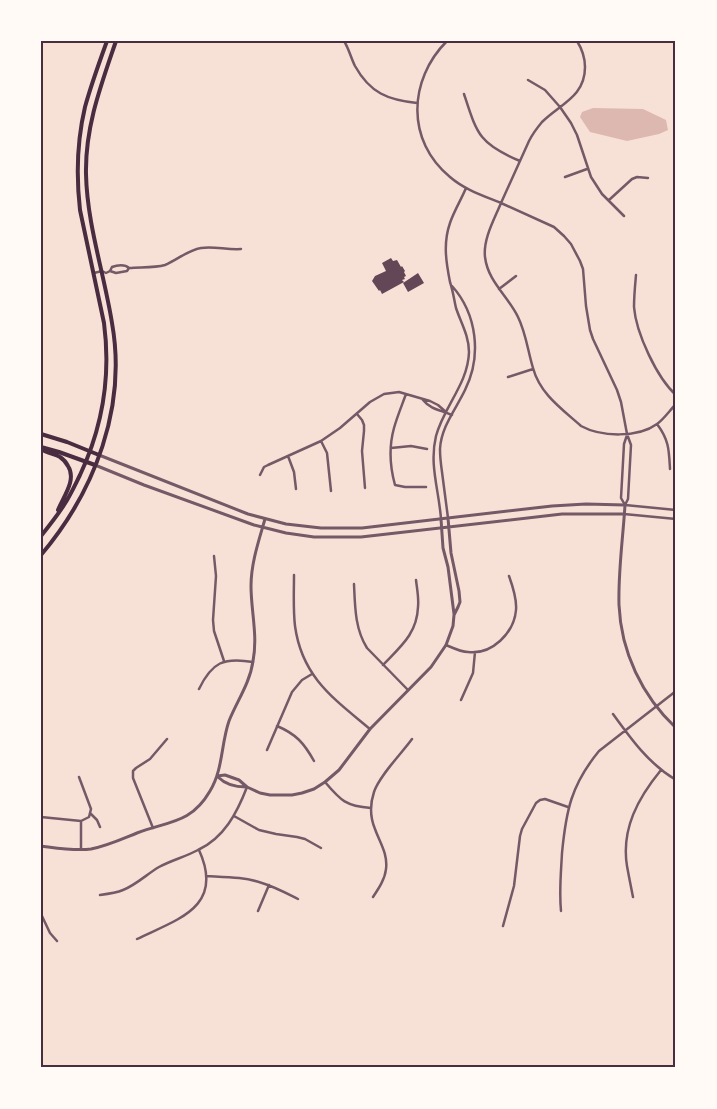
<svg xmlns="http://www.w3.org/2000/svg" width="717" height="1109" viewBox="0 0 717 1109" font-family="'Source Serif 4',serif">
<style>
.water{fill:#dcb8b0}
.building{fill:#644757}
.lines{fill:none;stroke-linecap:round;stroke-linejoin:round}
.minor{stroke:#755966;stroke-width:2.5}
.tertiary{stroke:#755966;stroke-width:3}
.primary{stroke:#4a2c40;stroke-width:4}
.neatline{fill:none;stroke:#4a2c40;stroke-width:2}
</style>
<rect width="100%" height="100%" fill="#f7e1d7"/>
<!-- water -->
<path class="water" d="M593,108l50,1 23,11 2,10 -9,4 -32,7 -37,-9 -10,-15 2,-5z"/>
<!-- building -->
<path class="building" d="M391,258l2,3 4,-1 4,7 1,-1 3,5 -1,1 2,4 -2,1 1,2 -3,1 2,2 -22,12 -2,-4 -1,1 -7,-10 3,-5 11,-5 -4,-8z
M418,273l6,10 -16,9 -5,-9z"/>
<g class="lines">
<!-- minor -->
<path class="minor" d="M344,41c5,8 7,17 11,25 15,27 33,34 62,37
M447,41c-39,39 -41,100 3,136 15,13 34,19 51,26l28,-62c3,-6 8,-13 13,-19 18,-18 43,-25 43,-55 0,-10 -3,-18 -8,-26
M528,80l17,10 15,17 11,16 6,12 14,42 11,17 22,22
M464,94c13,40 15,50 56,67
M565,177l22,-8
M609,200l23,-21 5,-2 11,1
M110,271l2,-4c5,-2 13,-3 17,1 12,-1 25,0 36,-3 12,-5 23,-15 36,-17 13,-2 26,2 40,1
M94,273l8,-2 4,2 4,-2 6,2 11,-2 2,-3
M636,275c-1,11 -2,21 -2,32 2,26 23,71 42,88
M499,289l17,-13
M508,377l25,-8
M406,394c-4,11 -9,23 -12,34 -5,18 -4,39 1,57l10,2h21
M423,400c8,10 18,10 29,15
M357,414l5,6 2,5v6l-2,20 3,37
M657,424c12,16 12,26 13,45
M321,441l6,12 4,38
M391,448l20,-2 16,3
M288,456l6,16 2,17
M260,475l4,-8 4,-2 53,-24 19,-13 30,-26 14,-8 15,-2 31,9 8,4 8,7
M625,505l3,-6 3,-54 -4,-11 -6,-32 -4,-12 -24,-51 -3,-9 -4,-24 -3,-37 -3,-8 -9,-17 -7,-8 -10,-9 -53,-24c-7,17 -18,36 -16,54 3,25 23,39 33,60 8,16 10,35 15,51 7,26 29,41 48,58 20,11 57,12 76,-2 7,-5 13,-14 19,-20
M625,505l-4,-7 3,-54 3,-9
M625,505l51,5
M624,514l52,5
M448,518c-2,-15 -4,-31 -6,-46 -1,-7 -2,-15 -2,-23 1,-22 16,-40 25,-59 17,-34 12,-76 -13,-104
M441,519c-2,-29 -12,-54 -5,-83 8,-30 32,-52 33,-84 0,-16 -8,-29 -13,-44 -2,-9 -3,-17 -6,-26 -4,-20 -7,-39 0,-59 4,-12 11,-23 16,-35
M214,556l2,20 -3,44 1,11 10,30
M294,575c0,17 -1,34 1,51 7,51 38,72 75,103
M354,584c1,23 1,45 13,64l41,42
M446,645c7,3 15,7 22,7 24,3 46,-19 48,-42 1,-11 -3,-23 -7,-34
M383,665c17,-18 34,-31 35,-58 1,-9 -1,-18 -2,-27
M199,689c13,-27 25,-32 54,-27
M461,700l12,-27 2,-21
M613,714c18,25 36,50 63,66
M277,726c19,8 27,17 37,35
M267,750l25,-58 10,-12 10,-6
M79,777l12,32 -1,4
M325,782c16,19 21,24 46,26
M234,816l25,14 17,4 21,3 8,2 16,9
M41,817l40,4
M153,828l-20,-50v-7l3,-3 14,-9 17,-20
M81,849v-28l8,-4 1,-4 7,7 3,7
M207,876c19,1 38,1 55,7 13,4 24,10 36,16
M100,895c8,-1 16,-2 23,-5 13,-5 24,-16 36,-23 13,-7 26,-10 39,-17 26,-12 39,-37 49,-63
M373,897c6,-9 12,-18 13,-28 2,-15 -6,-26 -11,-40 -5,-12 -5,-25 -1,-37 5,-16 28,-39 38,-53
M633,897c-2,-10 -4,-20 -6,-31 -6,-37 11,-68 34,-96
M258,911l11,-26
M561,911c-2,-20 0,-38 1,-58 4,-42 9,-68 37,-102l77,-60
M41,914l9,19 7,8
M503,926l11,-40 6,-50 2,-7 14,-26 4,-3 5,-1 23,8
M137,939c41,-20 88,-32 62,-89"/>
<!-- tertiary -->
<path class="tertiary" d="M99,455l149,59 38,10 35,4h41l190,-22 34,-2 39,1c-2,33 -7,67 -6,100 2,47 23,91 57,123
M95,465l49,20 110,40 32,8 28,4h47l201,-23h62
M441,519l2,29 5,19 6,47
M217,776l8,-1 14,5 8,7 13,6 10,2h22l10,-2 12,-4 11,-7 14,-12 31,-41 61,-62 15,-22 7,-19 1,-11 4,-8 2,-5 -1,-11 -8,-38 -3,-35
M218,777c8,8 17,10 28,10
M41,846c16,2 33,5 50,3 16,-3 31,-10 46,-16 31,-12 54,-9 73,-42 13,-21 11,-47 19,-70 8,-20 21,-38 24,-60 5,-25 -2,-50 -2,-75 0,-23 8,-46 14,-67"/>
<!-- primary -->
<path class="primary" d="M41,434l26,8 32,13
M41,447l18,5 36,13
M41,449c6,4 13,5 19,8 3,2 6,5 8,9 9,14 -5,31 -10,44
M41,536c8,-10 16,-20 23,-31 6,-9 11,-20 16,-30 23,-49 31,-99 24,-152l-24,-113c-4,-35 -3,-69 5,-103 6,-22 14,-44 22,-66
M41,555c54,-64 86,-148 71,-232 -8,-50 -25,-99 -26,-149 -1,-47 15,-89 30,-133"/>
</g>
<!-- border -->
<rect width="717" height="1109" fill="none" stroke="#fffaf5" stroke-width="85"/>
<rect x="42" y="42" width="632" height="1024" class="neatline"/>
</svg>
